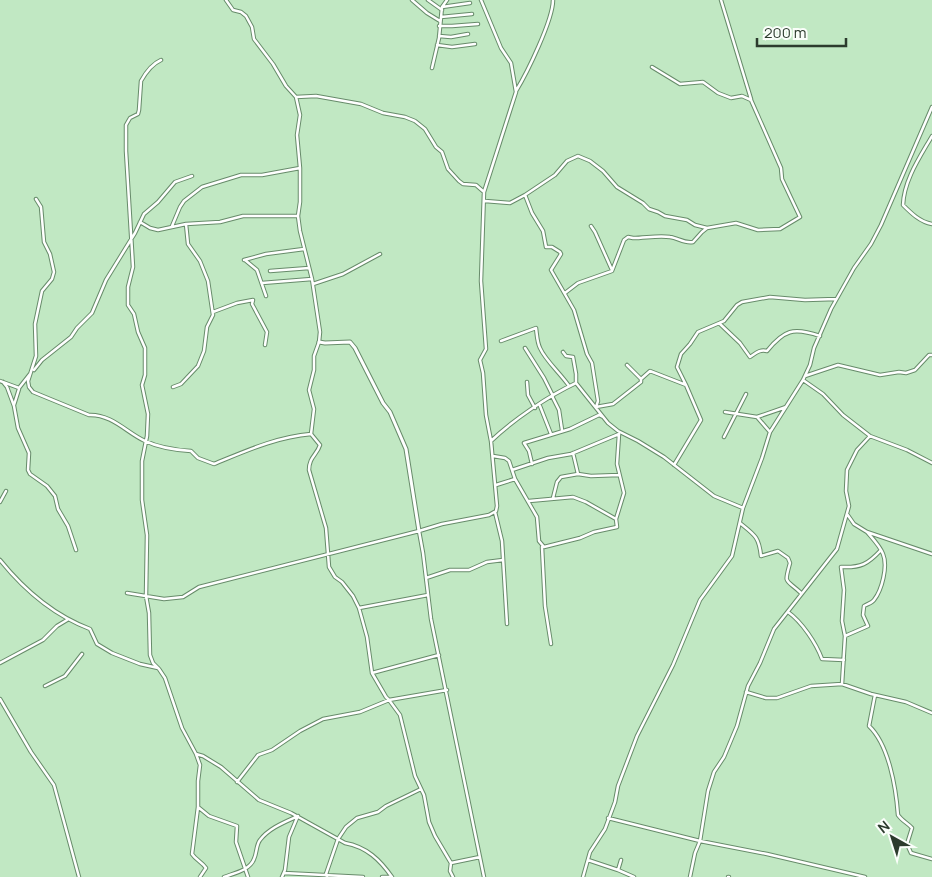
<svg xmlns="http://www.w3.org/2000/svg" width="932" height="877" viewBox="0 0 932 877" font-family="Manrope,sans-serif">
<style>
.lines{fill:none;stroke-linecap:round;stroke-linejoin:round}
.minor-casing{stroke:#678b6a;stroke-width:4.5}
.tertiary-casing{stroke:#678b6a;stroke-width:5}
.minor{stroke:#fff;stroke-width:2.5}
.tertiary{stroke:#fff;stroke-width:3}
</style>
<rect width="100%" height="100%" fill="#c1e8c3"/>
<g class="lines">
<!-- minor casing -->
<g class="minor-casing">
<path id="minor" d="M226,0l7,10 8,2 5,4 6,11 2,12 19,25 13,22 10,11 20,-1 45,8 22,9 22,4 10,4 10,8 11,18 6,5 6,17 11,12 4,3 13,1 8,7 -3,89 5,68 -6,11 3,13 3,42 5,26 6,65 -1,5 -7,4 -47,9 -23,7 4,22 8,66 53,258
M412,0l15,13 13,8
M428,0l14,10
M481,0l20,48 10,15 5,29 -32,100
M721,0l30,99
M442,7l28,-4
M441,17l31,-3
M439,26h13l26,-2
M439,36l12,1 17,-3
M437,45l15,2 23,-3
M161,60c-9,4 -15,12 -20,21l-2,29 -1,4 -8,4 -4,7v26l7,116 -5,20v18l6,9 4,18 7,16v27l-3,10 6,29 -1,22 -5,25v39l5,35 -1,61 3,17 1,42 3,8 6,6 6,9 17,50 14,26 7,2 18,11 38,33 32,13 54,30c22,4 35,17 47,34
M432,68l7,-30 3,-31 5,-7
M516,91c11,-18 37,-71 37,-91
M296,97l4,18 -3,20 3,33v34l-2,14 2,15 12,48 8,53 -1,10 -5,14v14l-5,20 5,19 -3,25 9,11c-3,10 -11,12 -11,25l17,58 3,39 6,10 7,5 11,14 6,12 8,29 5,36 14,24 3,3 58,-10
M932,136c-12,21 -28,44 -29,69 8,8 17,17 29,19
M525,195l30,-20 12,-14 11,-5 12,5 13,10 14,16 26,16 6,6 9,3 7,4 22,4 8,5 12,3
M36,199l5,8 3,35 6,12 4,18 -2,7 -10,12 -7,33 1,32 -8,25 1,6 4,5 56,23c23,-1 38,18 56,26 15,7 30,9 46,10l7,7 16,6c32,-13 62,-27 97,-30
M485,201l25,2 15,-8 7,18 11,18 3,16h6l8,5 1,2 -10,16 23,40 13,44 5,9 6,38 -2,6 17,-3 28,-22v-3l-14,-14
M140,222l10,6 8,2 28,-6 34,-2 23,-6h55
M172,226l8,-19 4,-6 18,-14 39,-12h21l38,-7
M591,226l4,6 17,38
M244,260l22,-6 38,-5
M245,260l12,10 9,26
M270,271l39,-3
M262,283l50,-4
M313,284l30,-10 37,-20
M565,293l13,-10 34,-12 12,-31 4,-3 5,1c12,0 26,-3 37,-1 8,1 15,7 23,5l9,-10 5,-4 29,-5 22,7 22,-1 20,-12 -18,-38 -1,-11 -30,-68 -9,-4 -11,2 -13,-5 -15,-11 -23,2 -28,-17
M213,312l24,-9 16,-3 -1,4 15,28 -2,13
M720,324l20,19 10,14c6,-4 10,-8 17,-6 17,-21 26,-24 53,-15
M501,341l35,-13c1,7 1,14 4,20 5,12 21,26 29,38
M525,348l19,30 9,18
M563,352l3,4 7,1 3,17v9
M34,370l8,-10 29,-23 6,-9 15,-15 14,-33 29,-47 9,-19 14,-12 17,-20 17,-6
M805,376l33,-11 42,10 19,-3 7,1 9,-3 14,-15h3
M641,379l9,-8 36,14 15,35 -27,45
M0,381l19,7 11,-14
M3,382l4,5 7,19 4,22 11,25 -1,17 2,4 17,12 8,10 3,13 10,17 8,24
M527,382l1,13 7,13
M686,385l-9,-18 4,-13 9,-10 8,-12 26,-11 13,-16 5,-3 28,-5 35,3 31,-1
M173,387l8,-3 17,-18 6,-15 3,-24 6,-12 -5,-34 -8,-20 -12,-17 -2,-20
M552,396l7,14 3,20
M14,405l5,-16
M540,406l11,28
M725,412l32,5 13,15
M757,417l29,-10
M870,436l37,14 25,13
M724,437l22,-43
M491,441c22,-21 57,-45 85,-58l32,40 10,8 20,10 26,16 50,39 29,12
M493,456l12,2 4,3 6,18 22,38 2,24 5,6 36,-9 14,-6 23,-5 -1,-8 8,-26 -7,-29 2,-30
M532,464l-3,-13 -5,-8 46,-14 29,-14 4,2
M512,470l36,-12 23,-4 48,-20
M578,474l13,2 28,-1
M496,485l19,-6
M553,498l4,-16 4,-5 17,-3 -5,-21
M529,501l44,-4 13,5 30,17
M0,502l6,-11
M495,512l7,29 5,83
M847,514l7,10 13,8 65,22
M740,523c15,12 19,14 21,33l17,-5 10,7 2,5c-6,22 -5,15 11,30
M542,547l3,59 6,38
M0,560c25,31 53,55 90,69l7,15 15,9 28,11 18,4
M426,578l24,-8h19l18,-8 16,-2
M127,593l37,6 19,-2 16,-10 220,-56
M359,608l69,-13
M788,612c14,10 28,31 34,47l22,1
M845,636l23,-10 -5,-11 1,-9c3,-2 8,-3 10,-6 8,-10 14,-34 9,-46 -3,-8 -10,-15 -16,-22
M0,663l43,-23 14,-14 10,-6
M372,673l67,-18
M842,684l3,-48 -3,-15 2,-31 -3,-23c20,1 27,-3 40,-17
M45,686l20,-10 17,-22
M746,692l20,6h11l34,-12 31,-2 29,10 35,8 26,11
M875,695l-6,31c20,19 27,62 29,89 4,6 10,8 14,13l-5,16 4,9 21,6
M0,699l31,53 23,33 25,92
M196,754l4,11 -2,16v26l11,9 28,10 -1,16 12,35
M237,782l21,-27 14,-5 28,-19 23,-12 37,-7 29,-12 11,15 15,61 9,19 5,27 6,14 16,27 29,-6
M198,807l-6,47c4,6 10,8 14,14l-6,9
M608,818l92,23 67,13 98,23
M588,860l30,10
M621,860l-3,10 16,7
M451,863l-1,8 3,6
M284,873l79,4
M224,877c11,-4 26,-7 30,-18 3,-6 2,-14 6,-19 9,-12 25,-18 38,-24
M282,877l3,-7 4,-33 8,-19
M327,877l-1,-3 12,-35 8,-12 11,-9 21,-6 8,-6 35,-17
M382,877h9
M583,877l7,-25 15,-23 10,-27 3,-16 19,-50 36,-71 27,-65 32,-44 11,-48 19,-50 8,-26 33,-52 7,-15 4,-17 17,-39 23,-41 17,-24 10,-19 51,-118
M690,877l5,-24 5,-12 8,-50 6,-19 10,-15 13,-31 11,-40 12,-23 14,-34 63,-80 12,-43 -3,-15 1,-21 10,-20 13,-14 -27,-21 -20,-21 -20,-14
M728,877h1"/>
</g>
<!-- tertiary casing -->
<g class="tertiary-casing">
<path id="tertiary" d="M319,342l6,1 25,-1 5,6 28,55 7,9 16,37 13,82"/>
</g>
<!-- minor -->
<use href="#minor" class="minor"/>
<!-- tertiary -->
<use href="#tertiary" class="tertiary"/>
</g>
<!-- north arrow -->
<g transform="translate(892 837) rotate(321)" stroke="#fafefa" stroke-width="4" paint-order="stroke">
<path d="M0-4L9 19L0 12L-9 19Z" fill="#2c3b2d"/>
<text y="-8" font-size="14" font-weight="bold" text-anchor="middle" fill="#2c3b2d">N</text>
</g>
<!-- scale -->
<path d="M757 38v8h89v-8" fill="none" stroke="#2c3b2d" stroke-width="2.5"/>
<text x="764" y="38" font-size="15" fill="#2c3b2d" stroke="#fafefa" stroke-width="4" paint-order="stroke">200 m</text>
</svg>
